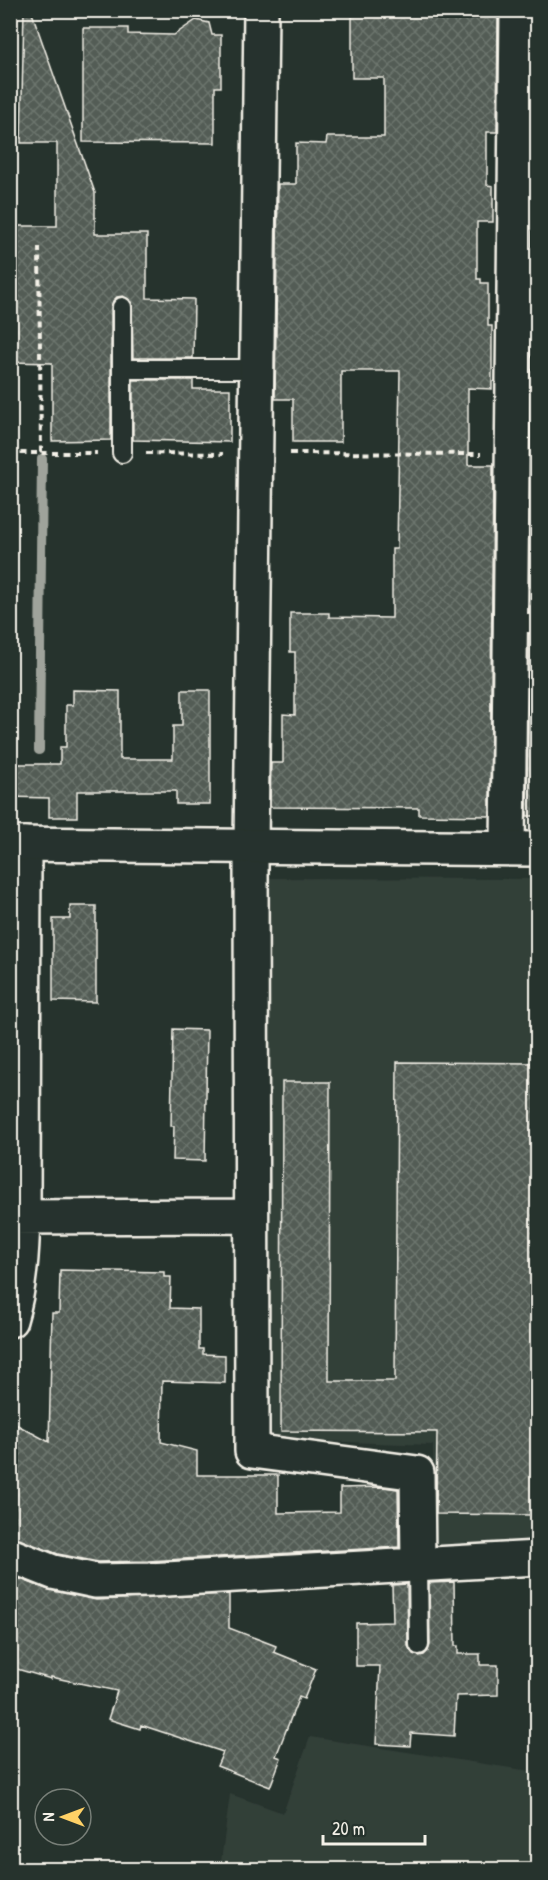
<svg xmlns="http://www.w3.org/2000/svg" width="548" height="1880" viewBox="0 0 548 1880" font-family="'Patrick Hand',sans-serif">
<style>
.built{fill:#333f39}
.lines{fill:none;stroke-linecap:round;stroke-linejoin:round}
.stream{stroke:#9fa39b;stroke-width:10}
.building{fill:url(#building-cross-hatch);stroke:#f4f1e8;stroke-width:1.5}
.service-casing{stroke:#f4f1e8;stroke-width:22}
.minor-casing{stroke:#f4f1e8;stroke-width:38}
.tertiary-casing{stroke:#f4f1e8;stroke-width:38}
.path{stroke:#f4f1e8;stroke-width:4;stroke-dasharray:6 4.5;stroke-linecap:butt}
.service{stroke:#26332d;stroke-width:18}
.minor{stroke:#26332d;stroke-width:33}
.tertiary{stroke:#26332d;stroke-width:33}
.rail{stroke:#f4f1e8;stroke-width:4.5}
</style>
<defs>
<pattern id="building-cross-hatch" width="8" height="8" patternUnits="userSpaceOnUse" patternTransform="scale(1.5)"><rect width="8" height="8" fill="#525c55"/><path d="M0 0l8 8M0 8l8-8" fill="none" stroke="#6c746d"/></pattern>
</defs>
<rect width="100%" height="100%" fill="#26332d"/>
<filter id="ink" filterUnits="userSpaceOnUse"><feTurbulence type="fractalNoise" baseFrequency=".0167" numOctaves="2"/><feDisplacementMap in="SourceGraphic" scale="12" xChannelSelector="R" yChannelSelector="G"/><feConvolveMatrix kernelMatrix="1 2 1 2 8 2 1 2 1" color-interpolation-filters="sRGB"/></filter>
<g filter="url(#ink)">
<!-- built -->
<path class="built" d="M265,878l272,1v668l-103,3 -1,-105 -173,-6z
M310,1737l227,35v97h-317l10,-75 53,19z"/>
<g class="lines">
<!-- stream -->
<path class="stream" d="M39,750l3,-291"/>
</g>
<!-- building -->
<path class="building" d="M24,10h7l64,183v41h52v64l47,1 -1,59h-60l-1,-56 -9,-6 -6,1 -4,4 -2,6v133l-59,1v-78l-42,-1v-136h47v-83h-36z
M352,10h146l-1,122h-10v53l6,1v36h-16v57h4v4h7v43h4v63l-24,-1v77h25l-3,351 -71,-1v-7l-149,-1 1,-44h12v-49l12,1v-63h-5v-39h39v4l63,1v-69h5l3,-178h-59v71h-48v-43h-18l3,-215h18v-41l30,1 1,-7h57v-59h-32z
M196,20l13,3 3,12h9v52h-6v56l-132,-1v-114h45v6l46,1z
M536,22h1v110h-3z
M133,380h60v9h37v53l-97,-2z
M530,546h7v66h-8z
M529,634h8v182h-10z
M73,690l47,1v68h53v-33h9v-36h28v114h-34v-13h-99v26h-28v-19l-39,-1v-33h50v-17h6v-42h7z
M70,906h26v96l-43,-1v-82h17z
M173,1029l34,1 -2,131 -32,-1 1,-34h-3z
M397,1062l140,1v452l-101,-1 1,-82 -156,-1 1,-349h48l-1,299h66z
M60,1270l104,2v5h7l-1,31 29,1v40h4v5l22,1v28l-63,-2 -1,61 36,9v24h81v38l62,-1v-24l43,-1 15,2 1,58 -251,14 -50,1 -40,-8 -48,-17v-116l39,21 3,-129h7z
M10,1575l39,15 47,10 133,-6v34l47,18 -2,6 42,17 -12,30 -5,-2 -23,59 5,2 -11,29 -53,-21 6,-14 -82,-27 -1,4 -32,-10 9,-28 -66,-14v2l-41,-12z
M454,1582l1,64h3v8h22v11h18v30l-42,1 -2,40 -43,-3 -1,13 -34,-2 4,-78h-24v-43l37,-1 -1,-37 15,-1 1,62 5,8 6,2 5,-1 4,-4 2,-6 -1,-62z"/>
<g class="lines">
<!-- service casing -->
<g class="service-casing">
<path id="service" d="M122,307v146
M122,369h135
M511,623h27
M418,1565l1,80"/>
</g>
<!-- minor casing -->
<g class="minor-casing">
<path id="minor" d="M261,10l-10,836 1,605 165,22 1,92
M508,848l9,-838
M10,1217l241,-1
M10,1320c10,-33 12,-68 13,-103l1,-373
M10,1555l43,17 43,9 53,-1 389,-22"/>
</g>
<!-- tertiary casing -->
<g class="tertiary-casing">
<path id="tertiary" d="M10,844l528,5"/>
</g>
<!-- path -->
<path class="path" d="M39,247l2,206
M10,453h87
M146,453l77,1
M290,453l191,1"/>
<!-- service -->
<use href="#service" class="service"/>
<!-- minor -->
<use href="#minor" class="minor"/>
<!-- tertiary -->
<use href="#tertiary" class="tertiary"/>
<!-- rail -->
<path class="rail" d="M10,11l1,-1"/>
</g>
</g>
<!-- margin -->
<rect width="548" height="1880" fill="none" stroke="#26332d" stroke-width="36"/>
<rect x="18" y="18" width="512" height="1844" fill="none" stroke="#f4f1e8" stroke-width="2" filter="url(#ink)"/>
<!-- north arrow -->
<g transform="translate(63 1817) rotate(270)"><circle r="28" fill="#26332d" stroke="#787f78" stroke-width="1.5"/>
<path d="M0-4.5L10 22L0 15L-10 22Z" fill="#ffd166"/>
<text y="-9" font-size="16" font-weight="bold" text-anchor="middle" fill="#f4f1e8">N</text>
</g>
<!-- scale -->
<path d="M323 1835v9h102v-9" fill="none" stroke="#f4f1e8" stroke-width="3"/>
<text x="332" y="1835" font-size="18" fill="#f4f1e8" stroke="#26332d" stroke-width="4.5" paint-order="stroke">20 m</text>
</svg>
